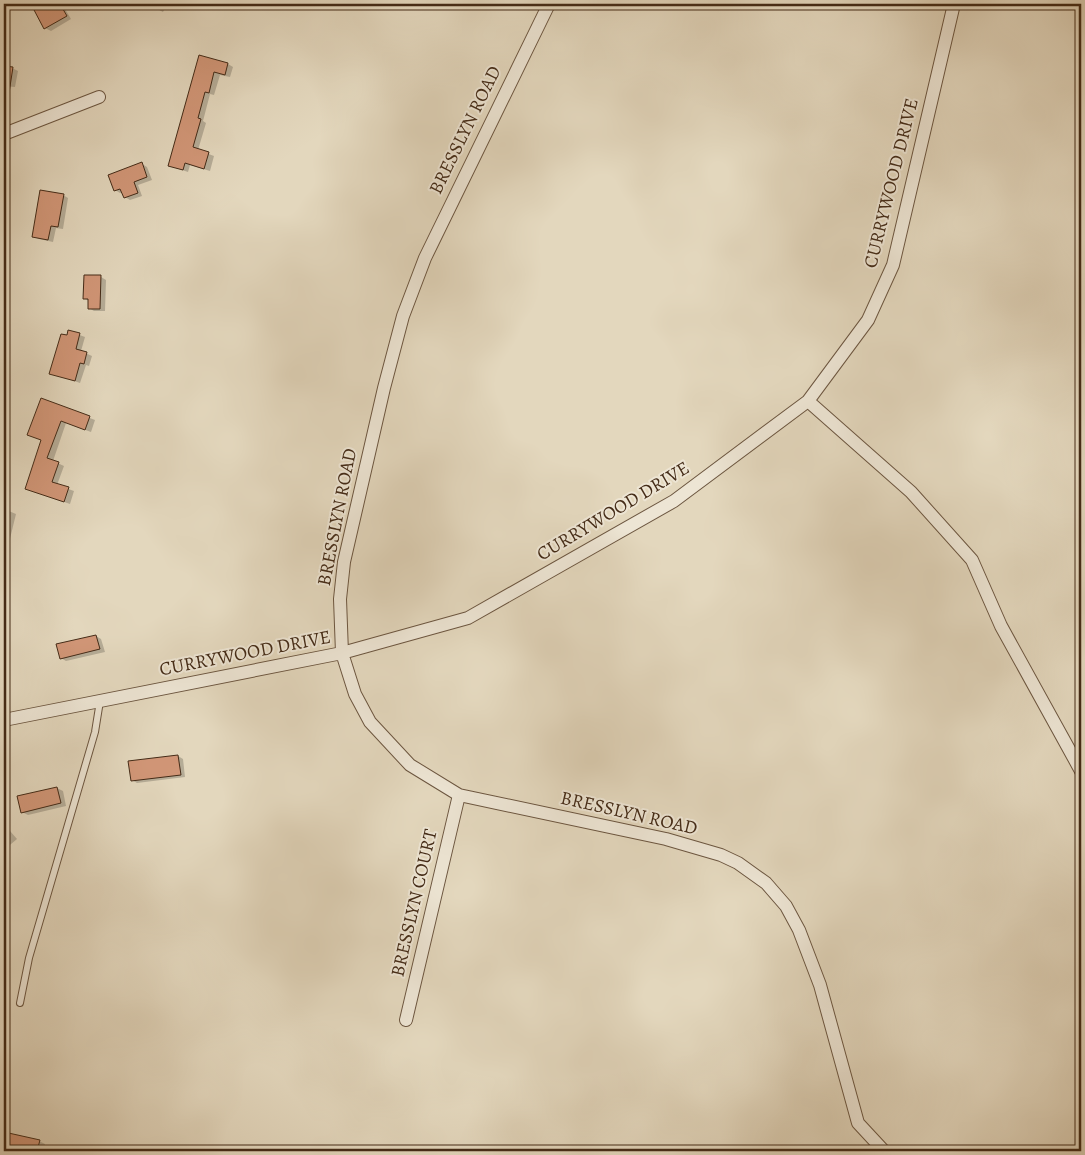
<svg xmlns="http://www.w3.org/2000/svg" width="1085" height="1155" viewBox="0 0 1085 1155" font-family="Alegreya,serif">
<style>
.shadow{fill:#0003}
.building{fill:#d19677;stroke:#442b17}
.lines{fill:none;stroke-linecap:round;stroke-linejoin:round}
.lane-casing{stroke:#6c5640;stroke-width:8}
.street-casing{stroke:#6c5640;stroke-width:14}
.lane{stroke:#ede5d4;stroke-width:6}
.street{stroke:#ede5d4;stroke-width:12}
.labels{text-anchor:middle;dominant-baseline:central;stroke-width:4;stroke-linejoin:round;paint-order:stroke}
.street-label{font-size:19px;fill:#442b17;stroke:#ede5d4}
</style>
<rect width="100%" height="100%" fill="#e3d7bd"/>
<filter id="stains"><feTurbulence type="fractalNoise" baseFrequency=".004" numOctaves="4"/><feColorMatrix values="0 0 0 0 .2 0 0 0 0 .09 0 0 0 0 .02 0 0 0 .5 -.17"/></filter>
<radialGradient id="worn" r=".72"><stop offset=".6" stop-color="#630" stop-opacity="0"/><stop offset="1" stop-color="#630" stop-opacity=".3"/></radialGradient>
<!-- shadow -->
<path class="shadow" d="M43,4h19l9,15 -20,12 -6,-3 -10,-19z
M148,4h19l-4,8z
M200,57l28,7 5,3 -3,10 -10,-2 -6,20 -4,-1 -7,27 3,2 -8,27 16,6 -4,15 -20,-6 -2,7 -18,-6z
M4,67l8,1 6,3 -3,16 -11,-1z
M142,164l5,3 5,13 -14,5 4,11 -12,4 -5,-3 -2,-5 -3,1 -5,-3z
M63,195l5,3 -5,31 -7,-1 -3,14 -14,-3 -6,-3z
M85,276l16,1 5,3 -1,31h-11l-5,-3v-7l-5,-3z
M69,331l16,6 -4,14 11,5 -3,10 -3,-1 -6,18 -29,-10z
M42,400l53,20 -4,12 -25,-9 -13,38 11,5 -7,19 17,6 -4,13 -38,-13 10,-51z
M4,509l12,5 -9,37 -3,-1z
M96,636l5,3 4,13 -39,9 -5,-3z
M178,756l5,3 2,18 -48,6 -5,-3z
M57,788l6,3 3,15 -38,9 -6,-3z
M4,824l13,15 -13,11z
M4,1133l35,8 6,3 -2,7h-30l-9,-2z"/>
<!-- building -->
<path class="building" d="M41,4h19l7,12 -23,13 -11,-21z
M199,55l29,8 -3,12 -11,-3 -5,21 -4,-1 -7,26 3,1 -8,28 16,5 -5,17 -19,-6 -2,7 -15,-4z
M4,66l9,1 -4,26 -5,-1z
M142,162l5,15 -13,5 4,11 -14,5 -4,-9 -6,2 -6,-16z
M40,190l24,4 -6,33 -7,-1 -3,14 -16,-3z
M84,275h17l-1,34h-12v-10h-5z
M68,330l12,3 -4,16 11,3 -3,12 -4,-1 -5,18 -26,-7 12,-40 6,1z
M41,398l49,18 -5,14 -24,-9 -14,37 12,4 -7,20 17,5 -5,15 -39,-13 16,-49 -14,-5z
M96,635l4,14 -40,10 -4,-15z
M178,755l3,20 -50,6 -3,-20z
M57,787l4,16 -40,10 -4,-17z
M4,1132l36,8 -3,11h-19l-14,-3z"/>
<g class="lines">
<!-- lane casing -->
<g class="lane-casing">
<path id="lane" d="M20,1003l9,-45 66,-226 5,-31"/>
</g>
<!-- street casing -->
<g class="street-casing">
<path id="street" d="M549,4l-124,254 -22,58 -19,72 -40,174 -4,37 2,54 13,41 15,28 40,43 49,30 207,44 55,16 17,8 28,20 20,23 13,24 21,55 38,138 26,28
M4,134l95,-37
M808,401l103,91 61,68 29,66 80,145
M4,720l338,-67 126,-35 206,-117 134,-100 60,-81 25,-55 61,-261
M406,1020l53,-225"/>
</g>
<!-- lane -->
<use href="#lane" class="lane"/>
<!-- street -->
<use href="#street" class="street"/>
</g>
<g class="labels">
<!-- street labels -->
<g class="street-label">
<text transform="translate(465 130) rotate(-64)">BRESSLYN ROAD</text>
<text transform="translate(891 183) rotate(-76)">CURRYWOOD DRIVE</text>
<text transform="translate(613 511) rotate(-31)">CURRYWOOD DRIVE</text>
<text transform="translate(337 517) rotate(-79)">BRESSLYN ROAD</text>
<text transform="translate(245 653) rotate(-11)">CURRYWOOD DRIVE</text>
<text transform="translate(629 813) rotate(13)">BRESSLYN ROAD</text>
<text transform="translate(414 903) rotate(-77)">BRESSLYN COURT</text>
</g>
</g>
<!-- margin -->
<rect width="1085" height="1155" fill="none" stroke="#e3d7bd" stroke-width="20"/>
<rect x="5" y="5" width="1075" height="1145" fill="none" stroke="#442b17" stroke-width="2.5"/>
<rect x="10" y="10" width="1065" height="1135" fill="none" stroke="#442b17"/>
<rect width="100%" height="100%" filter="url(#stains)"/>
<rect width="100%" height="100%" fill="url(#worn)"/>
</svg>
